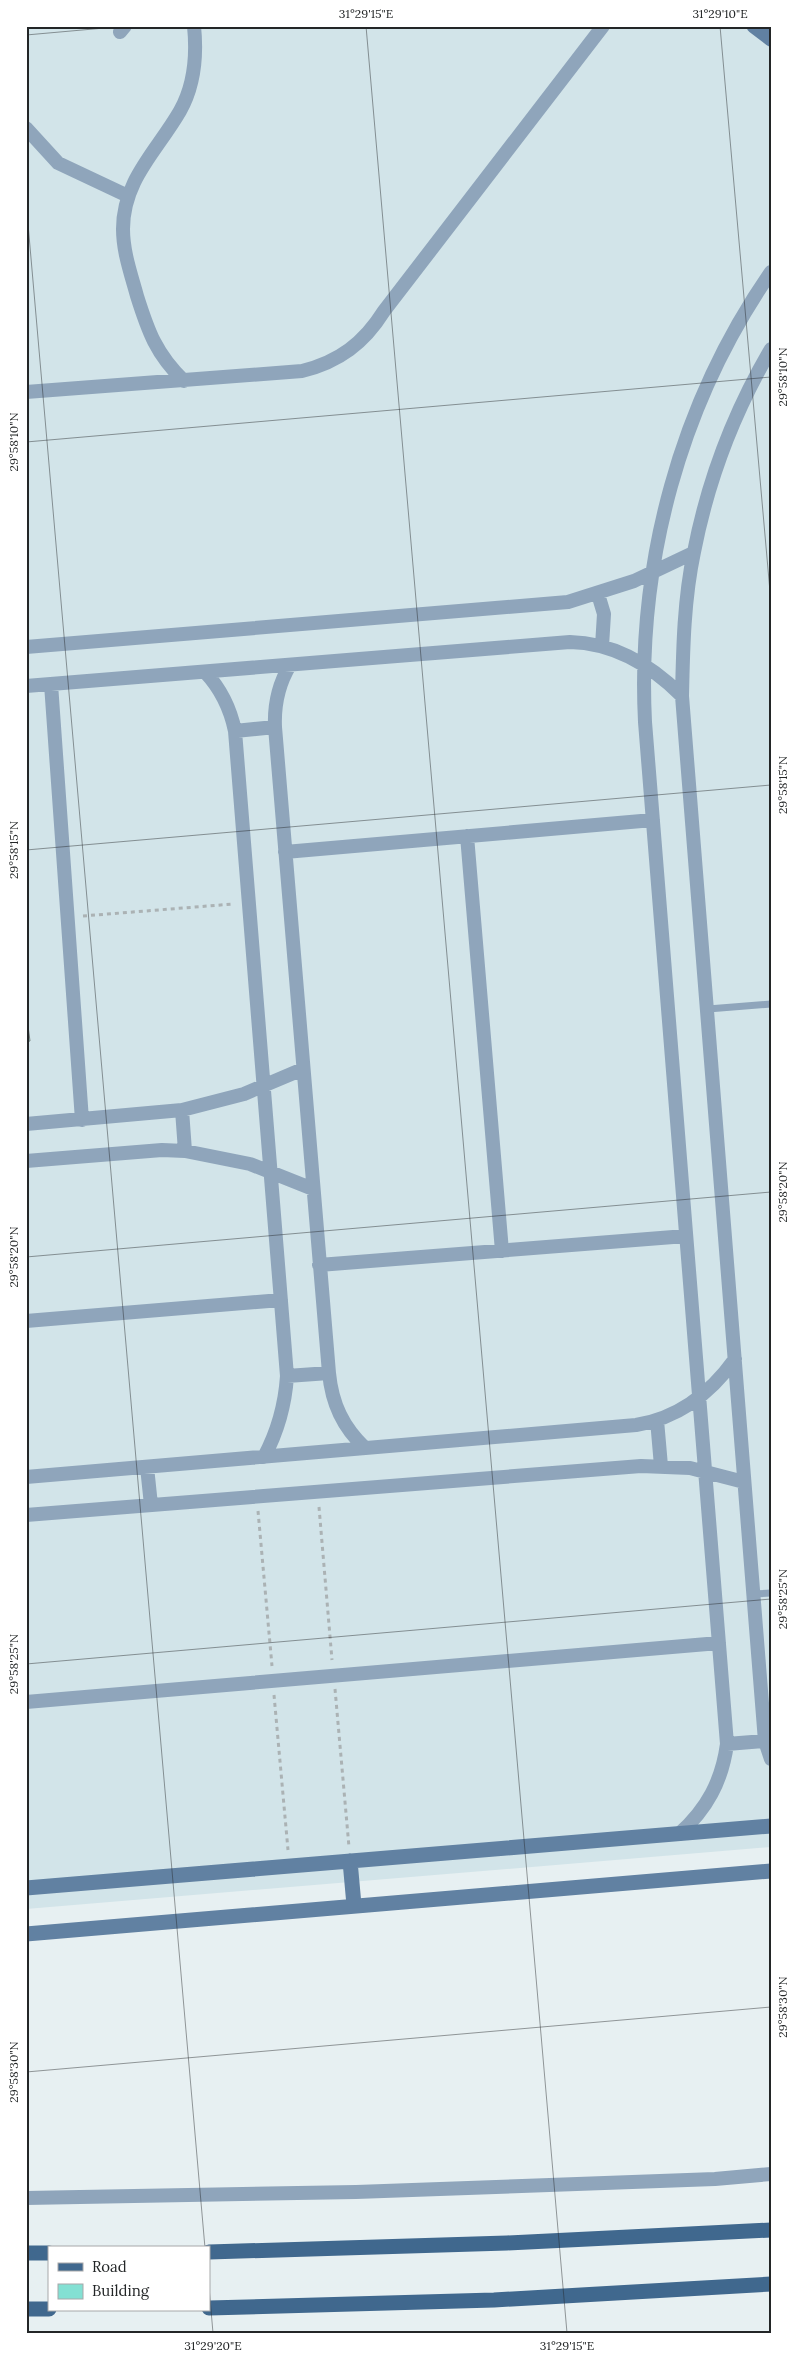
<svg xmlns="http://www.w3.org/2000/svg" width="797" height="2359" viewBox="0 0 797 2359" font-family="Lora,serif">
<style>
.built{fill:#d2e4e9}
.building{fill:#83e0d3;stroke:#7c8483}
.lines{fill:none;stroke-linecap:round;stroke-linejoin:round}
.path{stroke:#abb2b4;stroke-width:3;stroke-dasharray:4 4;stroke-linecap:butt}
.lane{stroke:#8fa5bb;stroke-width:7}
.street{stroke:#8fa5bb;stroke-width:14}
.secondary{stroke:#6181a2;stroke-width:15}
.primary{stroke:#40688e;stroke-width:15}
.ticks{fill:none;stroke:#232627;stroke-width:1;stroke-opacity:0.45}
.neatline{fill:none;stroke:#232627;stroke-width:2}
.ticks-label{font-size:12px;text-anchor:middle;fill:#232627}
</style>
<rect width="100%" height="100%" fill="#e7f0f2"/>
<!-- built -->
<path class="built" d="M26,26h745v1821l-745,62z"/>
<!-- building -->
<path class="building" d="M26,1011l4,30 -4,1z"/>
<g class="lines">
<!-- path -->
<path class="path" d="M83,916l150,-12
M319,1507l13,153
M258,1511l14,155
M335,1689l14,158
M274,1695l14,155"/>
<!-- lane -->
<path class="lane" d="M708,1009l63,-5
M753,1594l18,-1"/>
<!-- street -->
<path class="street" d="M120,32l5,-6
M26,128l32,35 70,33
M771,349c-37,63 -63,131 -77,203 -10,47 -11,96 -12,144l83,1045 6,18
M184,381c-28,-27 -36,-50 -47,-85 -6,-22 -14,-44 -14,-67 0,-49 34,-78 57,-118 14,-25 17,-56 14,-85
M26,392l276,-21c37,-9 62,-28 82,-60l219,-285
M598,594l6,20 -2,32
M26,647l542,-45 66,-21 59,-28
M290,665c-12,20 -16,39 -15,62l54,646c3,31 14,54 36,75
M205,672c16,17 25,35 30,59l52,645c-2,30 -9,55 -23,81
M51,684l31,436
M26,686l544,-44c44,1 81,23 112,54
M235,731l40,-4
M467,836l35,415
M285,852l368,-32
M182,1110l3,41
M26,1124l156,-14 62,-16 59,-25
M26,1161l136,-11 23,1 65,13 63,25
M319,1265l367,-29
M26,1321l255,-21
M287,1376l42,-3
M657,1420l4,46
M147,1467l4,38
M26,1477l610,-52c43,-7 74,-31 99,-66
M26,1515l615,-49 49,2 54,14
M26,1702l693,-59
M727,1744l38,-3
M679,1834c28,-25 43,-53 48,-90l-82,-1022c-8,-159 35,-319 126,-450
M26,2198l330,-6 359,-13 56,-5"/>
<!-- secondary -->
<path class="secondary" d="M754,26l17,13
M350,1861l4,44
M26,1888l745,-62
M26,1934l745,-63"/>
<!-- primary -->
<path class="primary" d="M209,2252l298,-9 264,-13
M26,2253h23
M209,2308l285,-8 277,-16
M26,2309h23"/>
</g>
<!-- ticks -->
<path class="ticks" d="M366,26l201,2307M720,26l51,577M26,35l101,-9M26,201l179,2047M26,442l745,-65M26,850l745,-65M26,1257l745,-65M26,1664l745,-65M26,2072l745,-65M209,2287l4,46"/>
<!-- border -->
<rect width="797" height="2359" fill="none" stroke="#ffffff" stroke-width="55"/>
<!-- legend -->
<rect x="48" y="2246" width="162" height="65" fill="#ffffff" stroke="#a7a8a9"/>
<rect x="58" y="2263" width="25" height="8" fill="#40688e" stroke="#a7a8a9"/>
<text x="92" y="2272" font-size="15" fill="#232627">Road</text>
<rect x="58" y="2284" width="25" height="15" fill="#83e0d3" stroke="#a7a8a9"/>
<text x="92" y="2296" font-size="15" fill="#232627">Building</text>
<rect x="28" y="28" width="742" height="2304" class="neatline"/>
<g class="ticks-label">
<text x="366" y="18">31°29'15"E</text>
<text x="720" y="18">31°29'10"E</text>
<text transform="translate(783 377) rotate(-90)" y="4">29°58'10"N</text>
<text transform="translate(14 442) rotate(-90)" y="4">29°58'10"N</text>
<text transform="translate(783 785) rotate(-90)" y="4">29°58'15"N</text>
<text transform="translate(14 850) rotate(-90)" y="4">29°58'15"N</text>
<text transform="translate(783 1192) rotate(-90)" y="4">29°58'20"N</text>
<text transform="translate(14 1257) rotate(-90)" y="4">29°58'20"N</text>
<text transform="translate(783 1599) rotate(-90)" y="4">29°58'25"N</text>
<text transform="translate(14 1664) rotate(-90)" y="4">29°58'25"N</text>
<text transform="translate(783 2007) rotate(-90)" y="4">29°58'30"N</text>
<text transform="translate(14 2072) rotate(-90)" y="4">29°58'30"N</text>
<text x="213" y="2350">31°29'20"E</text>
<text x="567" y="2350">31°29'15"E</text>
</g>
</svg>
